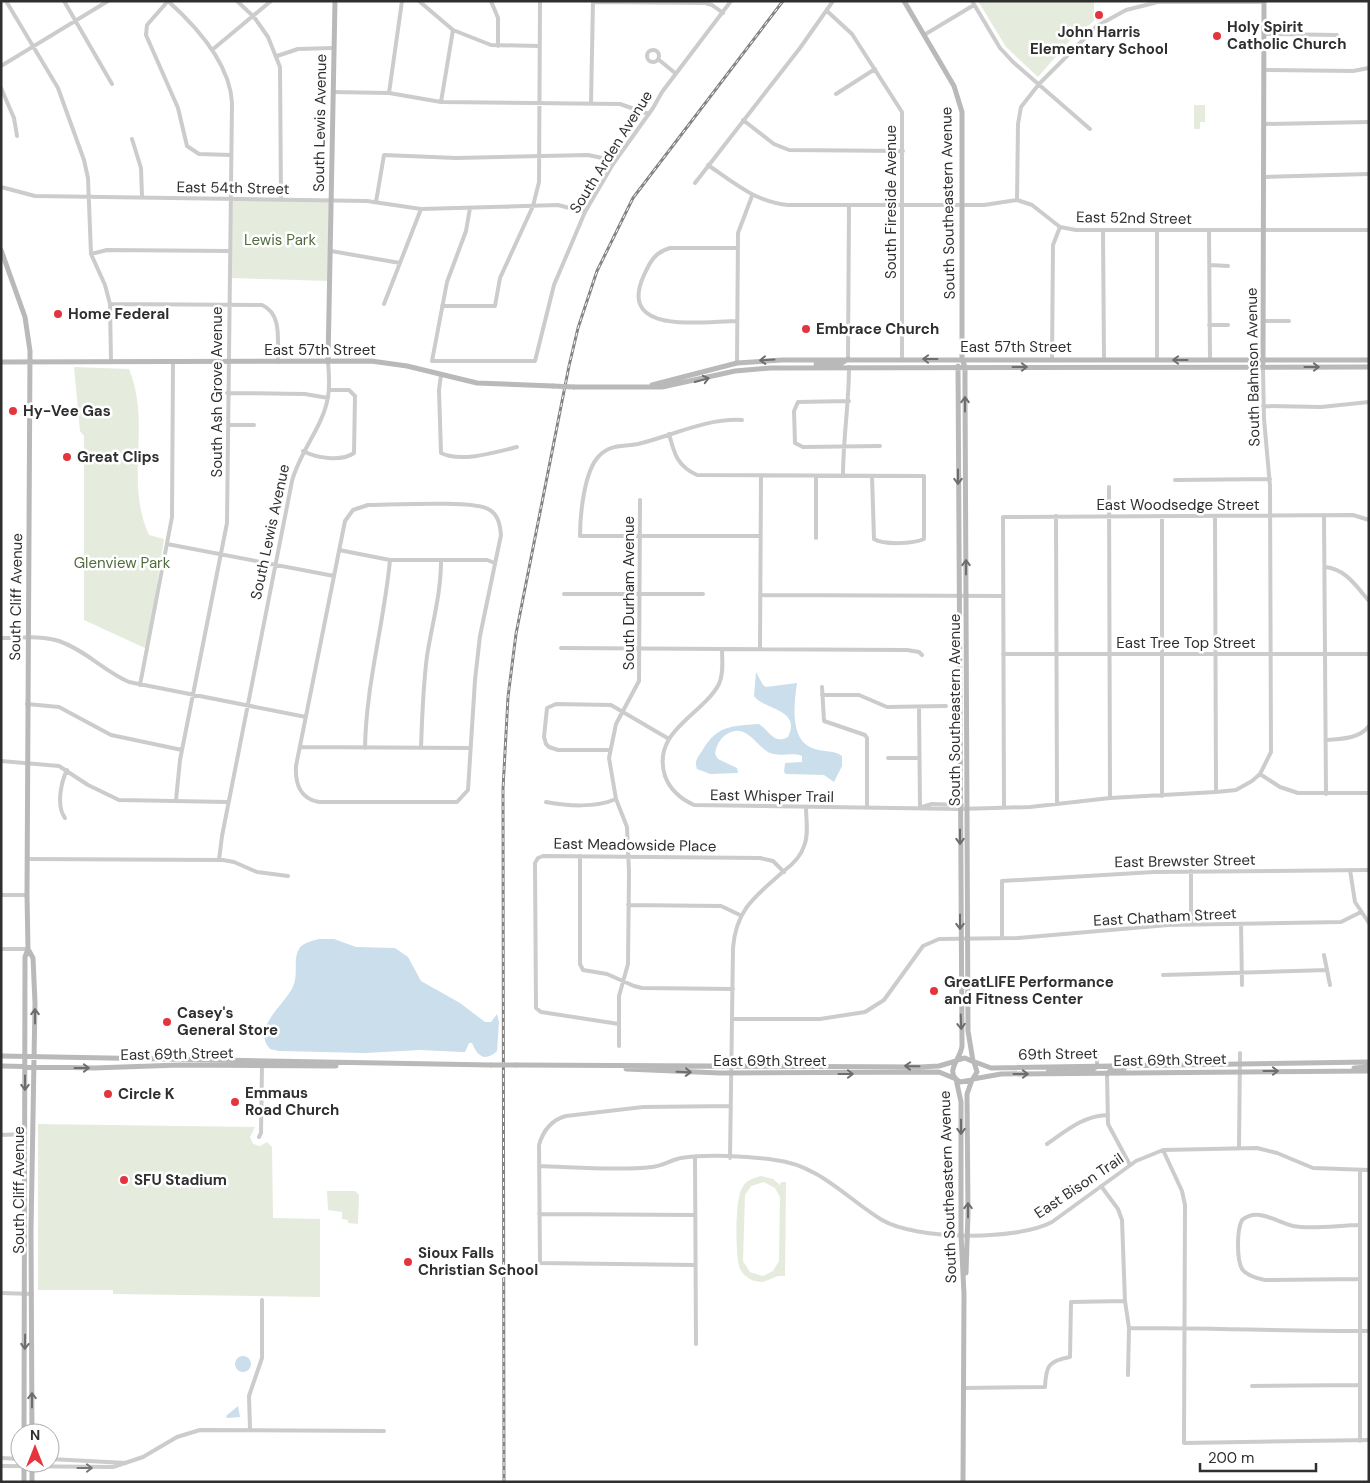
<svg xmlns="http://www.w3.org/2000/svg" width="1370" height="1483" viewBox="0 0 1370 1483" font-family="'DM Sans',sans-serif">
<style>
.green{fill:#e5ecdd;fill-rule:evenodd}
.water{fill:#cadeec}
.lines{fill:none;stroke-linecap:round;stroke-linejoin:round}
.street{stroke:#ccc;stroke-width:4}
.secondary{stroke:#b9b9b9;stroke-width:5}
.rail-casing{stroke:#848484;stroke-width:3}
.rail{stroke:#fff;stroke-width:1;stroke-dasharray:4;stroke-linecap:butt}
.secondary-bridge{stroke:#b9b9b9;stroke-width:5}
.oneway{stroke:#6d6d6d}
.oneway2{stroke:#767676}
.poi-dot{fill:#e4343d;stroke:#fff;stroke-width:2}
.labels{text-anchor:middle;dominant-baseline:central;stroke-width:5;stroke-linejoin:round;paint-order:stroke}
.poi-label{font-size:15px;font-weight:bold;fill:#2f2f2f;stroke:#fff;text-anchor:start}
.street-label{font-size:15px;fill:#2f2f2f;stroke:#fff}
.park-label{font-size:15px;fill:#516b3d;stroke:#fff}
</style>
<rect width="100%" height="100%" fill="#fff"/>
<!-- green -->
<path class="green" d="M978,1h116v20l-21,16 -35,40 -32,-30z
M1194,105h11v17h-5v7h-6z
M230,199l101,2 -1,80 -101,-3z
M74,367l55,2c23,56 -5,112 20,166l15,4 -17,110 -63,-29v-184l-4,-5z
M38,1124l217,3 -5,10 3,7 7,2 7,-4 5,5 1,71 47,1v78l-207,-3v-4h-75z
M761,1176l12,3 7,6 1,-3h5l-1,94h-7l-15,6c-10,0 -18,-4 -23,-13 -5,-11 -5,-71 2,-81 4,-8 12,-10 19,-12zM764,1182l11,6 5,9 -1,64 -6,10 -10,5 -13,-4 -7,-11 2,-66 6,-9z
M327,1191h28l4,4 -1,29 -10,-1v-3l-6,-1v-7l-14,-2z"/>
<!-- water -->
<path class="water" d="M756,672l7,13 3,2 31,-4c-3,21 -8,59 18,66 9,3 19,1 27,7v10l-8,16 -10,-7 -38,-1 -2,-2 1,-9 17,-1v-6c-10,-4 -22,1 -32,-3 -15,-7 -23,-31 -43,-19 -7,4 -11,12 -12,20l3,5 19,9 1,5 -28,1 -13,-5c-3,-8 1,-12 5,-18 15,-26 30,-25 57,-27 11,7 15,21 29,13 14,-28 -24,-27 -34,-41z
M319,939h15l22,8 39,1 13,9 13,24 39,22 25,19h6l6,-8 2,8 -2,29c-13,12 -20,4 -25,-8h-3l-4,9h-3l-42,-2 -55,3 -86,-2 -9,-2c-20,-22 18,-46 24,-65 4,-11 -1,-25 5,-35 3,-6 13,-8 20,-10z
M235 1364a8 8 0 1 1 16 0a8 8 0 1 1-16 0Z
M238,1406l2,11 -13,1 -1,-2z"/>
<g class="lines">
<!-- street -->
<path class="street" d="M6,1l52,87 26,72 4,18 3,76 14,31 5,19 1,58
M64,1l48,83
M168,1c29,26 62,62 64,102l-5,420 -47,237 -4,40
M168,1l-21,24 -1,10 32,73 9,38 12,8 32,1
M237,1l17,16 14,20 12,30 1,133
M419,1l34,29 38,15 48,1
M491,1l7,17v28
M972,1l28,47 13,14 77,67
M593,2l112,1 7,2 11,8
M827,11l25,23 50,78v247
M1264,34l73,1
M924,35l50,-30
M212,50l59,-49
M647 56a6 6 0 1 1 12 0a6 6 0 1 1-12 0Z
M277,56l21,-7 35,-1
M658,59l17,14
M1,66l107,-65
M1264,70l89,1 16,-3
M1,88l13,30 3,18
M333,92l56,1 52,9 179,2 29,10
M389,93l13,-92
M836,94l39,-25
M441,102l12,-72
M591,103l2,-102
M743,120l31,24 15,6 114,1
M1264,124l105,-2
M132,139l9,29 1,29
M708,165c26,18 48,37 80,40h196l33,-5 15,5 28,22 16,3h293
M1264,177l105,-3
M695,183l105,-135 33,-47
M1,187l34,9 332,5 54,8 137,-4 27,7
M1017,200l1,-76 3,-17 18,-23 58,-58 29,-16 32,-8h106
M376,202l8,-47 72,3 132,-3 19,4 6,5
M470,208l-4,23 -19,51 -15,79h103l19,-76 31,-73 28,-48 40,-56 9,-16 69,-91
M1103,230l1,130
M1157,230v130
M1209,230l1,130
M331,251l69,12
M91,254l16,-4 123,1
M1210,265l18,1
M110,304l152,1c21,9 15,37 16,57
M384,304l37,-95
M442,306h53l5,-28 33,-72 6,-24 1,-181
M737,321c-34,0 -121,15 -93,-46 6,-13 11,-23 26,-27h68
M1263,321h26
M1209,325h19
M848,359l1,-154
M1052,360l1,-115 7,-18
M737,363l1,-130 14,-37
M441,375l-2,15 2,63c19,10 56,-1 76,-6
M227,393l78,1 23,4
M849,401l-51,1 -4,9 1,32 8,4 77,-1
M1263,406l58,1 48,-5
M742,420c-36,-2 -70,16 -104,24 -15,3 -28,0 -39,12 -15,15 -19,60 -19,80h180
M228,425h26
M669,434c5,19 8,32 28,41l227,1v63c-11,5 -40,6 -50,0l-2,-63
M303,451c13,7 38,11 51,2l1,-57 -6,-6h-20
M816,476v62
M843,476c0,-37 6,-72 6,-109
M1175,480l95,-1
M1109,487l1,311
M368,505c22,0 105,-5 120,4 10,5 12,15 13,26l-21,101 -5,44 -7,110 -11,12h-138c-19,-3 -24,-19 -23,-36l49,-245 8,-11z
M1324,515l2,279
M1056,516l1,287
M1215,516l1,276
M167,544l167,32
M339,550l51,10h97l8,3
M1325,567c21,2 31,19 44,34
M564,594h139
M760,595l243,1
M1,638c19,0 40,-3 58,3 26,9 45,30 70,41l177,35
M561,648l346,2 12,2 3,3
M722,649c0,11 2,24 -3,35 -17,32 -68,47 -54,92 5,14 16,23 29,29l266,4 70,-2 80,-9 106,-6 20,-2 16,-9 8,-7 11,-22 -1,-266 -6,-67 -1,-51
M760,649l1,-173
M1003,654h366
M140,685l32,-168 1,-155
M822,687l2,34 41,14 2,3v70
M822,695h37l28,12 59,-1
M27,704l32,3 52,28 71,15
M919,707l1,101
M1326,740c15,-1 33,-1 43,-14
M300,747l170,1
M365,748c1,-64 19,-124 25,-188
M421,748c1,-31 2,-61 6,-92 5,-32 14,-62 14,-95
M610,750h-52l-9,-3 -3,-3 -2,-7 3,-29 9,-4 55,1 58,34
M888,758h31
M1,761l58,5 29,19 31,15 109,2
M1260,774l20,13 18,6h71
M1162,796v-280
M546,802c21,4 50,6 70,-3
M922,807l10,-3 30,1
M1004,808l-1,-291 350,-2 16,5
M65,818c-9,-12 -4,-36 2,-48
M580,856v108l3,6 24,4 27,12 8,2 91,1
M27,859l196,1 11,2 23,10 31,4
M219,860l3,-24 70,-355c8,-30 31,-54 36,-84 2,-11 1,-24 0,-35
M1350,870l5,32 14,21
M1191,871v54
M1,895h26
M628,905l93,1 19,9
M1241,924l1,61
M1002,938v-57l152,-9 215,-2
M1,949h27
M1324,955l6,30
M1163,975l164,-5
M733,1019h87l45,-7 19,-12 39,-54 16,-7 79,-1 150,-13 173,-3 20,-10
M619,1024l-78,-12 -5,-4 -1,-145 3,-5 5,-2 217,2 13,3 11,11
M619,1046v-50l9,-32 1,-92 -2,-45 -11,-28 -7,-41 7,-34 23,-43 1,-181
M1097,1052v14
M1107,1074l1,50 22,41
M1,1135l24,-1
M259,1137l2,-4 1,-68
M1047,1144c19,-13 36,-28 60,-29
M1239,1148l1,-95
M1163,1150l19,41 3,14 -1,238 185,-3
M695,1157l1,187
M730,1158l3,-210c3,-40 24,-53 52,-78 8,-6 16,-14 19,-24 5,-11 2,-27 2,-39
M539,1166c35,1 78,5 113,1 10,-1 19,-7 29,-9 25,-4 68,-2 94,2 44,5 71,38 107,60 34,20 135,21 170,2l84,-61 27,-11 94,-2 20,5 36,15 56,2
M1360,1170v271
M1101,1186l17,23 4,11 3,81 4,27 -1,47
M539,1214l156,1
M695,1265l-155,-2 -1,-118c4,-14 12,-25 27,-29l77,-9 88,-1
M1360,1279l-95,1c-25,-5 -27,-12 -27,-36 0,-8 0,-16 4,-24 16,-13 34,2 51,6 19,4 47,-1 67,-1
M1,1293l31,1
M1129,1328c80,0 160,3 240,3
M1252,1386l108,-1
M964,1388l81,-1c1,-21 3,-26 25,-30l1,-55 54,-1
M250,1429l-1,-33 13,-38v-58
M1,1458l19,1
M50,1459l76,4
M1,1466l112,1 30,-10 34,-20 23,-7 184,1"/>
<!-- secondary -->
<path class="secondary" d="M904,1l50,85 8,26v247l3,8v20l3,644 5,30
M1,250l24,67 5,34 -3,544 1,54 5,9 2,45 -4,227 1,203
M1,362l370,-1 36,5 70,17 76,3
M328,362l7,-361
M1263,363l1,-362
M816,364l26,-1 6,-4
M652,385l85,-22 45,-3h587
M574,387h88l73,-16 35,-3 599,-1
M1,1056l490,9
M957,1060l8,-2 9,4 3,10 -5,8 -12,2c-17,-10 1,-23 2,-36l-4,-680
M975,1062l16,6 378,-6
M516,1065l404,2 19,-1 17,-5
M1,1066l93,2 86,-3 156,1
M1354,1068l15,-1
M626,1069l94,4 219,-1 17,7
M1048,1072l44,-2 5,-4
M1107,1074l5,-5h12
M956,1079l5,23v132l3,60 -1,188
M973,1079l28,-5 368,-3
M966,1273l2,-60 -1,-119 5,-14
M24,1433l1,-476 3,-8
M24,1463v19
M32,1482v-19"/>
<!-- rail casing -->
<g class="rail-casing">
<path id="rail" d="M504,1482l-1,-693 5,-92 8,-63 53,-268 9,-38 19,-57 36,-73 150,-197"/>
</g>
<!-- rail -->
<use href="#rail" class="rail"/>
<!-- secondary-bridge -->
<path class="secondary-bridge" d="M553,386l21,1
M491,1065h25"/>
</g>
<!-- one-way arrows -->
<defs><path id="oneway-shaft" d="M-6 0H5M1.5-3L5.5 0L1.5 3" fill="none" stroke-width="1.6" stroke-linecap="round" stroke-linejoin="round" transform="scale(1.25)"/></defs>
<g class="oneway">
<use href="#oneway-shaft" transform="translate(930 359) rotate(180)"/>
<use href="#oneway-shaft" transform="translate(767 360) rotate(177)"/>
<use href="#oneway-shaft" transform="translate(1180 360) rotate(180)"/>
<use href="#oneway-shaft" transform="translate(1020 367)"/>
<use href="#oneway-shaft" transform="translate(1312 367)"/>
<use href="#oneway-shaft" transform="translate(702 380) rotate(-15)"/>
<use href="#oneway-shaft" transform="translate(965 404) rotate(-90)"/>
<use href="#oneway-shaft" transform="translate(958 477) rotate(90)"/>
<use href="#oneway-shaft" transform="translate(966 567) rotate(-90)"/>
<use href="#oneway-shaft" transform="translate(960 837) rotate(90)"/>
<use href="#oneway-shaft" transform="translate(960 922) rotate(90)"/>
<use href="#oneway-shaft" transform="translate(35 1016) rotate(-90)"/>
<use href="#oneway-shaft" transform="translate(961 1022) rotate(88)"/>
<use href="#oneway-shaft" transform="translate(912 1066) rotate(-179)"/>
<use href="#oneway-shaft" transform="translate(82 1068)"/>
<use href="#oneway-shaft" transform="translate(1271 1071)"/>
<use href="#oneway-shaft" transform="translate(684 1072) rotate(2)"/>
<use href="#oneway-shaft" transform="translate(846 1074)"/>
<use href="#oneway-shaft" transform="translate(1021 1074)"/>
<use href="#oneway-shaft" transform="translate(25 1083) rotate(90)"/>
<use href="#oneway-shaft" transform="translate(961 1127) rotate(90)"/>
<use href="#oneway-shaft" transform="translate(968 1210) rotate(-90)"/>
<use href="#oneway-shaft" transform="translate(25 1342) rotate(91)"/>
<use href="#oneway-shaft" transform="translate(32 1400) rotate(-90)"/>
</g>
<use class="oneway2" href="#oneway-shaft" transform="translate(85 1468)"/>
<!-- markers -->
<g class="poi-dot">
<circle cx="1099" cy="15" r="5"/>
<circle cx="1217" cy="36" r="5"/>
<circle cx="58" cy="314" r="5"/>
<circle cx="806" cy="329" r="5"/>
<circle cx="13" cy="411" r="5"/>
<circle cx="67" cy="457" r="5"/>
<circle cx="934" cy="991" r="5"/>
<circle cx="167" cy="1022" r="5"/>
<circle cx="108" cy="1094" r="5"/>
<circle cx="235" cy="1102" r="5"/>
<circle cx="124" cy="1180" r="5"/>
<circle cx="408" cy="1262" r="5"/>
</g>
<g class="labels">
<!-- poi labels -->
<g class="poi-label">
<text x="1227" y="27">Holy Spirit<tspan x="1227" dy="17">Catholic Church</tspan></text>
<text x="1099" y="32" text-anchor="middle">John Harris<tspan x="1099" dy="17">Elementary School</tspan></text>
<text x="68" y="314">Home Federal</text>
<text x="816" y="329">Embrace Church</text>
<text x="23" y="411">Hy-Vee Gas</text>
<text x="77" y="457">Great Clips</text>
<text x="944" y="982">GreatLIFE Performance<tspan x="944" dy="17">and Fitness Center</tspan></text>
<text x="177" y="1013">Casey's<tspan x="177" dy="17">General Store</tspan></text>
<text x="245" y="1093">Emmaus<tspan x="245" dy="17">Road Church</tspan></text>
<text x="118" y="1094">Circle K</text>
<text x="134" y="1180">SFU Stadium</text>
<text x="418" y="1253">Sioux Falls<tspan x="418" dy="17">Christian School</tspan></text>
</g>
<!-- street labels -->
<g class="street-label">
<text transform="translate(320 123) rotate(-89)">South Lewis Avenue</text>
<text transform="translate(611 152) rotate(-58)">South Arden Avenue</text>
<text transform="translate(233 188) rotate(1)">East 54th Street</text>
<text transform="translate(891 202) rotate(-90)">South Fireside Avenue</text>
<text transform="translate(948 203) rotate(-91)">South Southeastern Avenue</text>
<text transform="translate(1134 218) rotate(1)">East 52nd Street</text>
<text x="1016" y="347">East 57th Street</text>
<text x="320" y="350">East 57th Street</text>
<text transform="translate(1253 367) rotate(-91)">South Bahnson Avenue</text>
<text transform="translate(217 392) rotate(-90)">South Ash Grove Avenue</text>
<text x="1178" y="505">East Woodsedge Street</text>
<text transform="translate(270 532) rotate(-78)">South Lewis Avenue</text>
<text transform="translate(629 593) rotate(-90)">South Durham Avenue</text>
<text transform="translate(16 597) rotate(-89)">South Cliff Avenue</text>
<text x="1186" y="643">East Tree Top Street</text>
<text transform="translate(955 710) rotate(-90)">South Southeastern Avenue</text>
<text transform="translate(772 796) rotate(1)">East Whisper Trail</text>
<text transform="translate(635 845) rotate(1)">East Meadowside Place</text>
<text transform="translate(1185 861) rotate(-1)">East Brewster Street</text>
<text transform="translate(1165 917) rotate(-3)">East Chatham Street</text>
<text transform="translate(177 1054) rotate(-1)">East 69th Street</text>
<text transform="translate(1058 1054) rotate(-1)">69th Street</text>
<text transform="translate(1170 1060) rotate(-1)">East 69th Street</text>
<text x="770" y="1061">East 69th Street</text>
<text transform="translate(1079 1186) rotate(-34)">East Bison Trail</text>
<text transform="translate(948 1187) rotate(-92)">South Southeastern Avenue</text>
<text transform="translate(19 1190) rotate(-90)">South Cliff Avenue</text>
</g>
<!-- park labels -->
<g class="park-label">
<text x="280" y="240">Lewis Park</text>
<text x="122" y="563">Glenview Park</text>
</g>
</g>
<!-- border -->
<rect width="1370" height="1483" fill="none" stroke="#2f2f2f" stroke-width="5"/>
<!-- north arrow -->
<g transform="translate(35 1448)"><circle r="24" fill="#ffffff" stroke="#acacac"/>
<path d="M0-4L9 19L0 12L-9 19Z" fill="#e4343d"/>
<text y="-8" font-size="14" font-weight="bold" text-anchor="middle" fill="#2f2f2f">N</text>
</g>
<!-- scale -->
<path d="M1200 1463v8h116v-8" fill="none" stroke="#2f2f2f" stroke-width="2.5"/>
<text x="1208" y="1463" font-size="15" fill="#2f2f2f" stroke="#ffffff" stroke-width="4" paint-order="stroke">200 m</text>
</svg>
